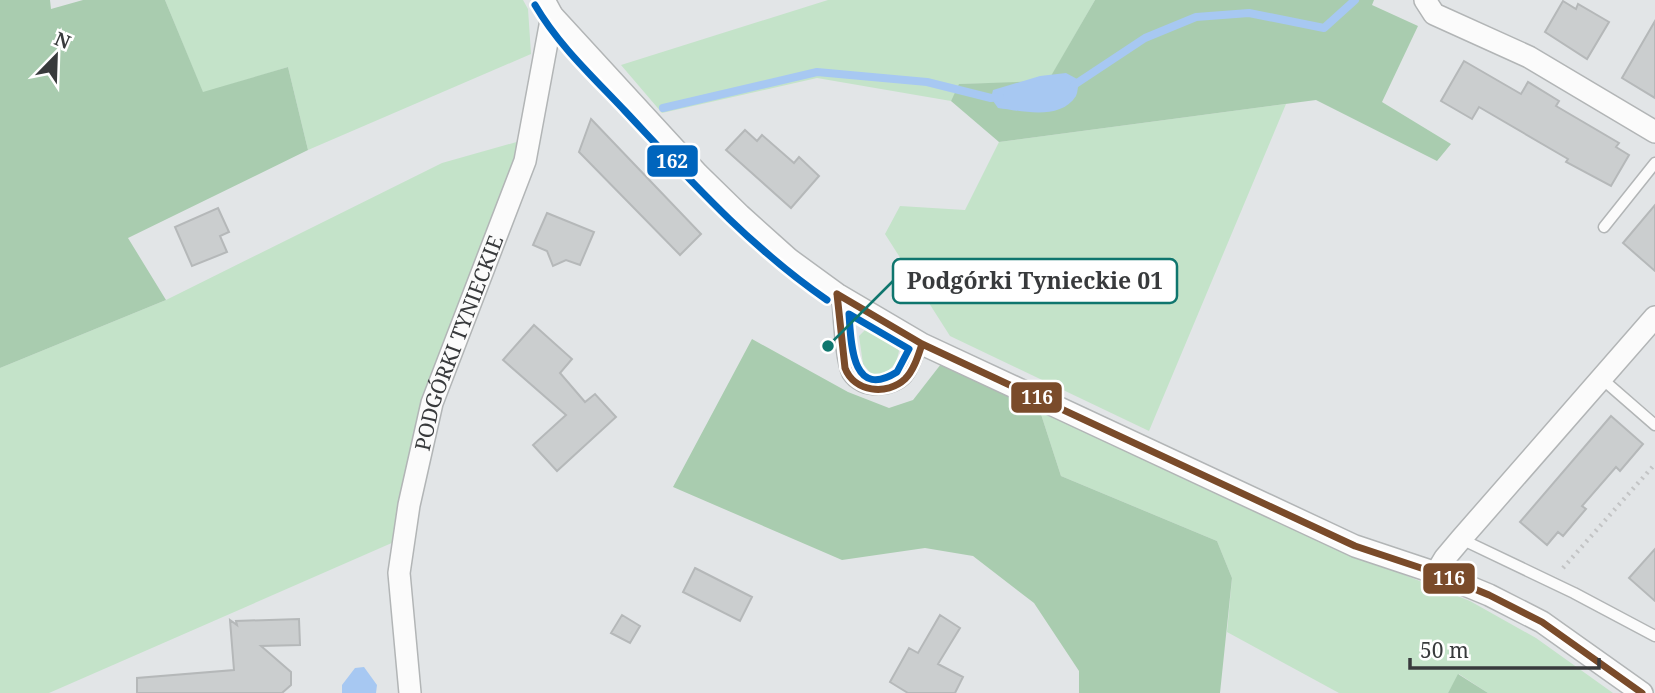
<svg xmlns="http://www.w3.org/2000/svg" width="1655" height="693" viewBox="0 0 1655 693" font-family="'Noto Serif',serif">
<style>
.green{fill:#c4e3c9}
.forest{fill:#a9ccaf}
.water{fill:#a7c8f2}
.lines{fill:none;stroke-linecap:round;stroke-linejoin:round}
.stream{stroke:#a7c8f2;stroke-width:8}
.building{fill:#cbcecf;stroke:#b5b8b9;stroke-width:2}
.lane-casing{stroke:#b2b5b6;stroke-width:13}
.street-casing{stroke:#b2b5b6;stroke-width:24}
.path{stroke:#c3c4c5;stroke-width:4.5;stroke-dasharray:2 5;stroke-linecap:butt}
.lane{stroke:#fbfbfb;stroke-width:10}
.street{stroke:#fbfbfb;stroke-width:21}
.bus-1-casing{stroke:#fff;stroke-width:12}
.bus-2-casing{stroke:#fff;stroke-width:12}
.bus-1{stroke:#7a4b2a;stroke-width:7}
.bus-2{stroke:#0065bd;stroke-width:7}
.labels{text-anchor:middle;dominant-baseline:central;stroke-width:5;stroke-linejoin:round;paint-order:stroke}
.street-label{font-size:21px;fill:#383a3c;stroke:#fff}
.leader{fill:none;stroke:#0f766e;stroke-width:2.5}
.callout-dot{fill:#0f766e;stroke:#fff;stroke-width:2.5}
.callout{fill:#fff;stroke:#0f766e;stroke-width:2.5}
.callout-label{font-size:23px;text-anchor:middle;font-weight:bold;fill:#383a3c}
.line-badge{stroke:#fff;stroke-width:2.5}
.badge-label{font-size:19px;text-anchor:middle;font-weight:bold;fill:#fff}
</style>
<rect width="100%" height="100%" fill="#e2e5e7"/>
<!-- green -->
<path class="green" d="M165,0h358l5,9 3,45 -223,96 -20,-83 -85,26z
M828,0h267l-47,82 -88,2 -9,17 -134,-23 -155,35 -41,-48z
M1286,104l-137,327 -199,-95 -65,-102 15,-28 65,4 34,-68z
M520,141l-126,401 -345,151h-49v-325l166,-68 276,-137z
M870,328l26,18 3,5 -3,12 -12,12h-12l-9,-11 -4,-28 7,-7z
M1039,408l275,131 156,62 66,37 77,55h-125l-29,-19 -11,19h-109l-112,-61 5,-54 -15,-37 -156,-65z"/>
<!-- forest -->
<path class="forest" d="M0,0h50l1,9 32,-9h82l38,92 85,-25 20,83 -180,88 38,62 -166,68z
M1095,0h279l-2,5 46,21 -36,76 69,42 -14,17 -121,-61 -317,42 -48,-41 8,-17 89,-3z
M752,339l96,53 41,16 24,-8 28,-36 98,44 22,68 156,65 15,37 -12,115h-141v-22l-45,-68 -61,-47 -48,-8 -83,12 -169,-73z
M1458,674l30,19h-40z"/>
<!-- water -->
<path class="water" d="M1066,73l13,7c-1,4 -1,12 -3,16 -16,25 -54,15 -78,12l-7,-10 2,-8 47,-14z
M364,667l13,18 -1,8h-34v-8l13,-17z"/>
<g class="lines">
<!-- stream -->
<path class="stream" d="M1074,85l71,-47 51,-21 53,-4 75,15 31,-28
M663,108l154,-36 110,10 64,16 9,-1"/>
</g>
<!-- building -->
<path class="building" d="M1563,1l13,8 2,-5 31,18 -22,37 -42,-27z
M1655,21v77l-33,-20z
M1464,61l57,33 7,-12 31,19 -3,5 63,37 -3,4 13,8 -18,31 -45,-24 2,-3 -89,-52 -7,12 -31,-18z
M591,119l110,115 -21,21 -101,-103z
M745,130l12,11 5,-6 32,28 5,-6 20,19 -28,32 -65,-58z
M1655,205v66l-32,-28z
M218,208l11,24 -9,4 7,16 -35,14 -17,-39z
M547,213l47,19 -14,33 -14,-5 -13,6 -6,-15 -14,-6z
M534,325l38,34 -12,14 25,29 10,-8 21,23 -59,54 -24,-26 33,-30 -63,-55z
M1611,416l32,28 -23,27 -4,-4 -34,39 4,3 -23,27 -5,-4 -11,13 -27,-23z
M1655,549v52l-26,-23z
M695,568l57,29 -12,24 -57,-29z
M622,615l18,11 -10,17 -19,-10z
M940,615l20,13 -22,36 25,13 -8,16h-47l-18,-11 19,-34 9,5z
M299,619l1,26 -39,1 30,26v13l-9,8h-145v-15l97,-8 -4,-50 7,5 -1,-4z"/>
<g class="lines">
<!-- lane casing -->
<g class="lane-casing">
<path id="lane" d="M1604,227l51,-64
M837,294c2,19 3,65 11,81 12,20 49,18 61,-1 6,-9 9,-20 13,-30
M1601,378l54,47
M1461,539l113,54 81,43"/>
</g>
<!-- street casing -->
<g class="street-casing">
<g id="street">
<path d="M544,0l8,15 146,159 42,41 49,44 48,35 85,50 433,202 81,27 53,22 53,27 100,71"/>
<path d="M1425,0l9,14 95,43 126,75"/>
<path d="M1436,573l9,-15 16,-19 194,-222"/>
<path id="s1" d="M410,693l-11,-120 10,-68 23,-102 93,-242 27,-146"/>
</g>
</g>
<!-- path -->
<path class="path" d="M1563,568l92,-104"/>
<!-- lane -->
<use href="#lane" class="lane"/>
<!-- street -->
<use href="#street" class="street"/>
<!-- bus-1 casing -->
<g class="bus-1-casing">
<path id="bus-1" d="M837,294l85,50 433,202 81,27 53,22 53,27 100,71
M837,294l8,74c9,24 42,28 60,11 9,-9 13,-23 17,-35"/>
</g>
<!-- bus-2 casing -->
<g class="bus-2-casing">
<path id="bus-2" d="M535,5c24,41 58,72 90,106 63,67 125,136 202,189
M849,314l60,35 -12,23c-46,29 -46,-31 -48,-58z"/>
</g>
<!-- bus-1 -->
<use href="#bus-1" class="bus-1"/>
<!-- bus-2 -->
<use href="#bus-2" class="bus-2"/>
</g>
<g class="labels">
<!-- street labels -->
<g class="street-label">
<text stroke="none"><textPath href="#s1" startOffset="359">PODGÓRKI TYNIECKIE</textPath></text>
</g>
</g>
<!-- callouts -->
<path class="leader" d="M828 346L893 281"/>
<circle class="callout-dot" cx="828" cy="346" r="7"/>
<rect class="callout" x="893" y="259" width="284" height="44" rx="7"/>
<g class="callout-label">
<text x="1035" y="289">Podgórki Tynieckie 01</text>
</g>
<g class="line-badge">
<rect x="646" y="144" width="53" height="34" rx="7" fill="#0065bd"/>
<rect x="1010" y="381" width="53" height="33" rx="7" fill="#7a4b2a"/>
<rect x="1422" y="562" width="54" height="33" rx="7" fill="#7a4b2a"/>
</g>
<g class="badge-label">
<text x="672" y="168">162</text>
<text x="1037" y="404">116</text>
<text x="1449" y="585">116</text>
</g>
<!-- north arrow -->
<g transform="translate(56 56) rotate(23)" stroke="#ffffff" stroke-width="5" paint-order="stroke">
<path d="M0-5L12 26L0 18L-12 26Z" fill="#383a3c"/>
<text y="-10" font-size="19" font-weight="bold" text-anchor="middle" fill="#383a3c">N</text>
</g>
<!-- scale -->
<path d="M1410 658v10h189v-10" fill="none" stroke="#383a3c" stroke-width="3.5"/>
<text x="1420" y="658" font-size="21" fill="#383a3c" stroke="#ffffff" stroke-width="5" paint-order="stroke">50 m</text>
</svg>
